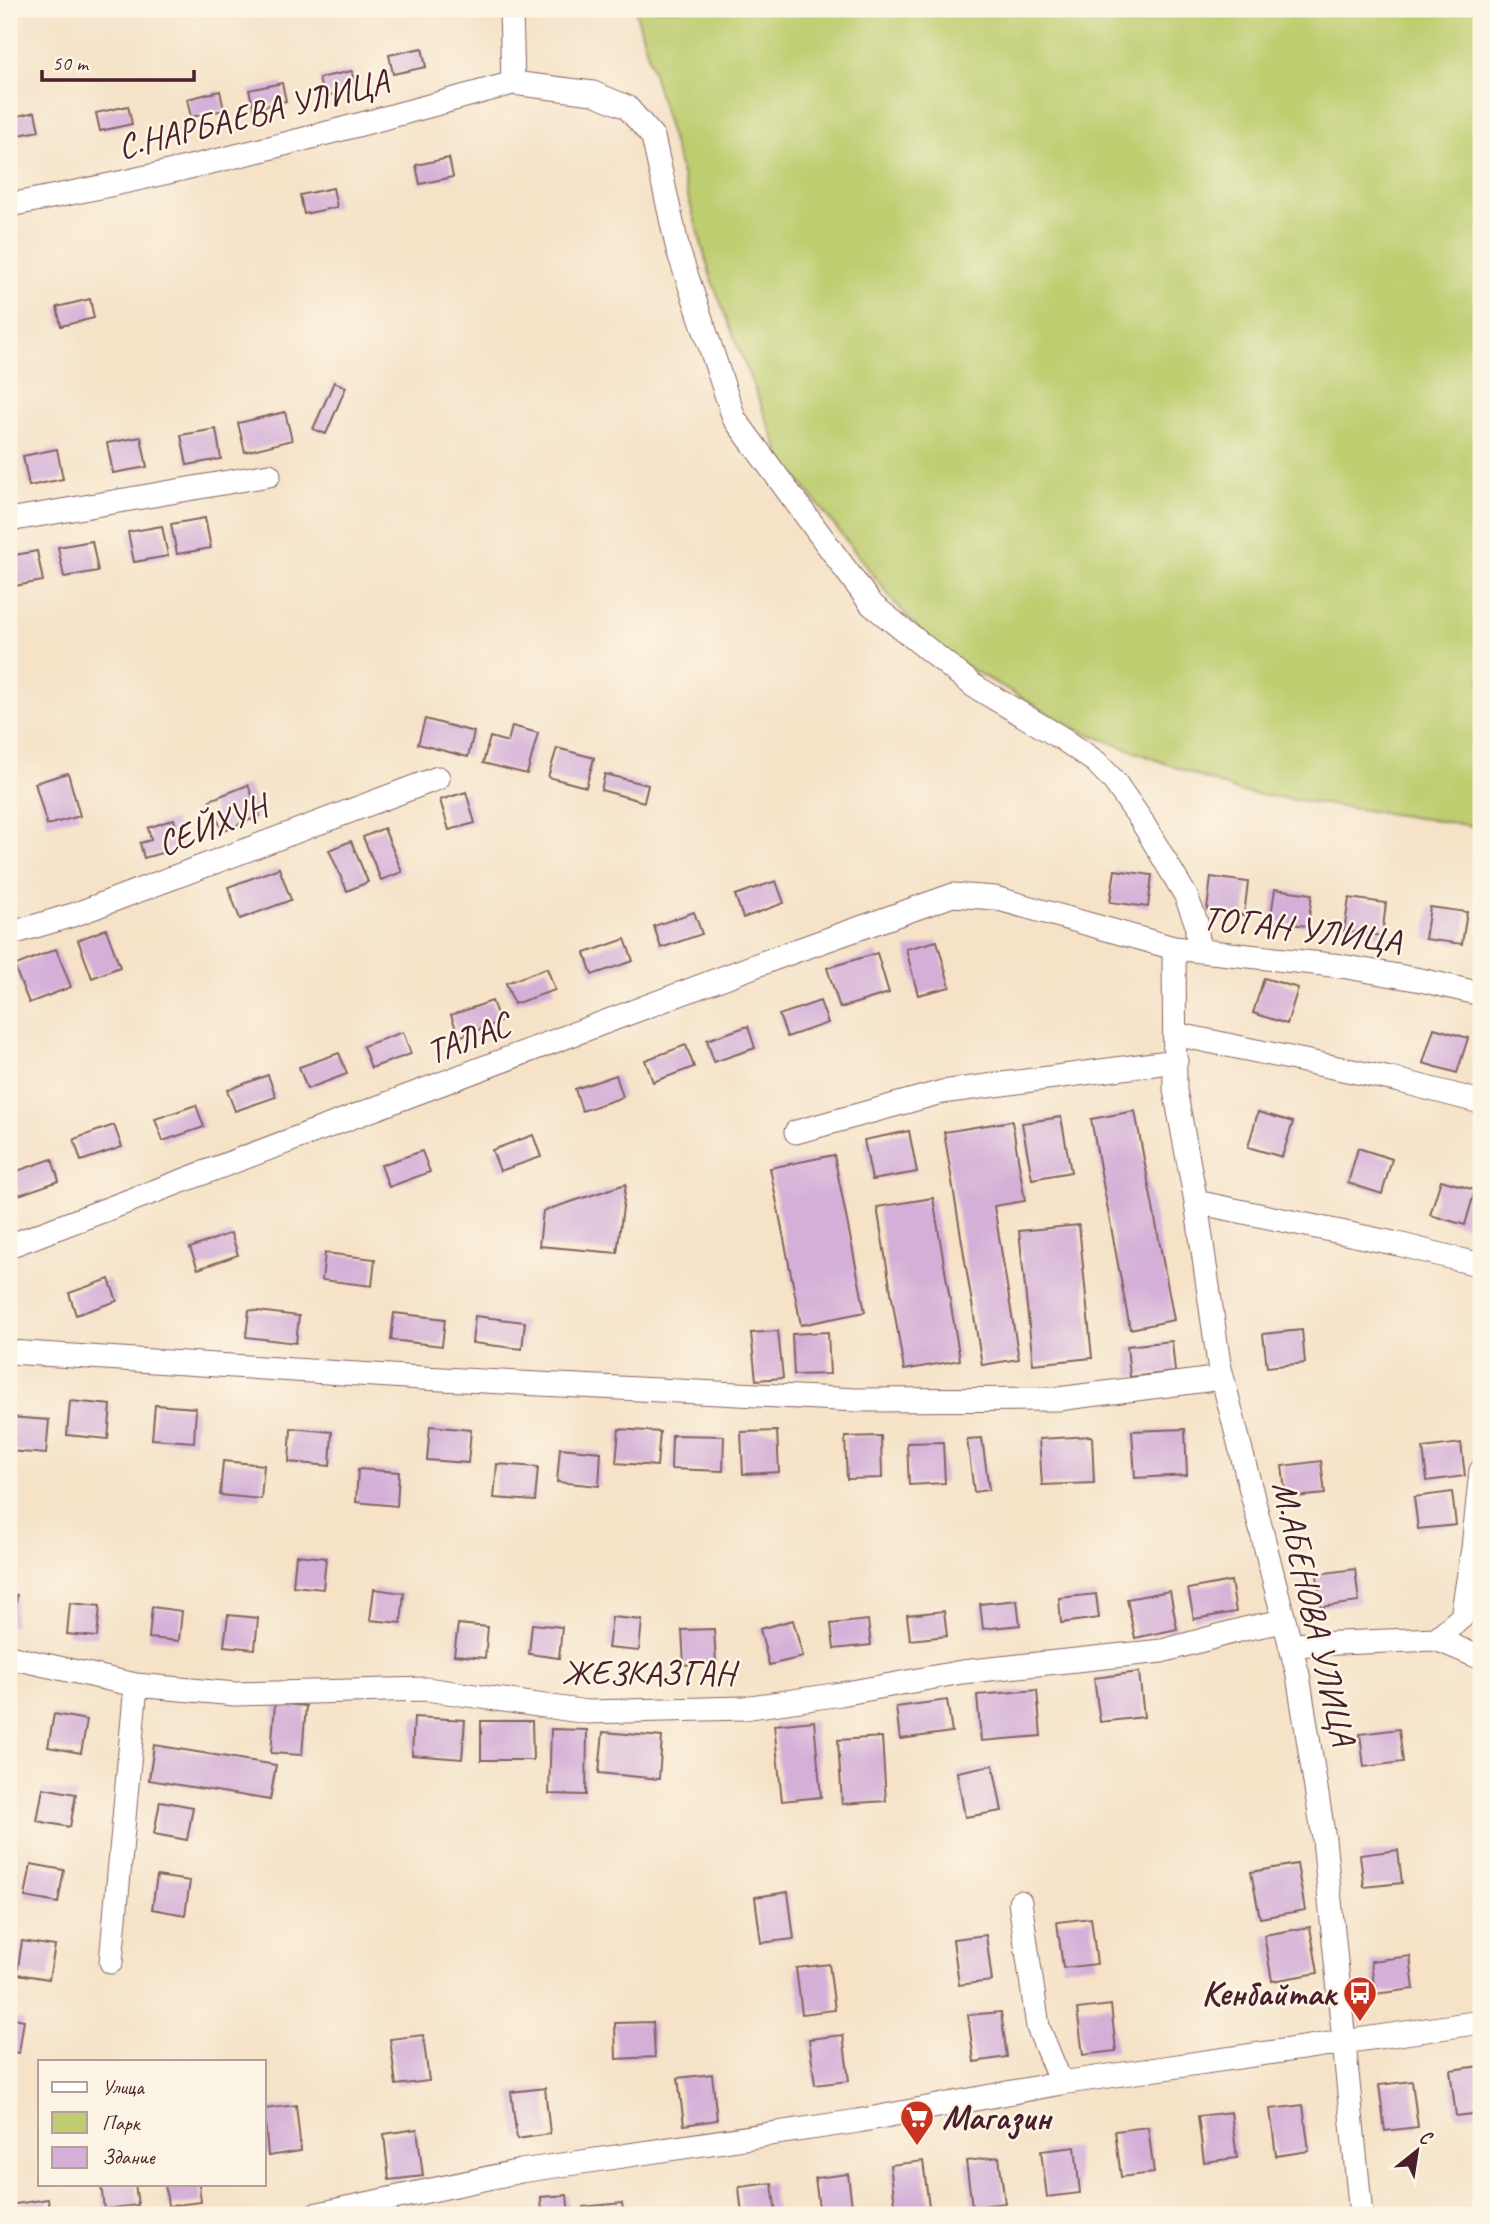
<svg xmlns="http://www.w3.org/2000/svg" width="1490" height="2224" viewBox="0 0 1490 2224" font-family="Caveat,sans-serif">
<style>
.green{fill:#becd6f;stroke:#84764d;stroke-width:2}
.building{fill:#d4b0d8}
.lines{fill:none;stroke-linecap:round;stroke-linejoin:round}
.minor-casing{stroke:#866362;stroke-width:25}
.minor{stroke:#fff;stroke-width:23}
.labels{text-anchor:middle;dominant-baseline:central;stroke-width:5;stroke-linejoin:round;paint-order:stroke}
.street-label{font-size:35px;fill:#4a1f2b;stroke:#fcf5e5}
.poi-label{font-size:35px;font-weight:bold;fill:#4a1f2b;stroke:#fcf5e5;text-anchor:end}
</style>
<rect width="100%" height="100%" fill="#fcf5e5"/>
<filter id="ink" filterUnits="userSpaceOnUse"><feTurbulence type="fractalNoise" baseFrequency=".0143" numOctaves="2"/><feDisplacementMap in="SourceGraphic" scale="14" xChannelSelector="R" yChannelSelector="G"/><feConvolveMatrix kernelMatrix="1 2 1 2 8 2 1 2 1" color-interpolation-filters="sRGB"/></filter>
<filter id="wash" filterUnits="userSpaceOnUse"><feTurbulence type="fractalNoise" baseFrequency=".00686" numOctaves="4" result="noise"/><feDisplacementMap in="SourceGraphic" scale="28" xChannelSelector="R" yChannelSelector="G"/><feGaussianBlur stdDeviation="1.57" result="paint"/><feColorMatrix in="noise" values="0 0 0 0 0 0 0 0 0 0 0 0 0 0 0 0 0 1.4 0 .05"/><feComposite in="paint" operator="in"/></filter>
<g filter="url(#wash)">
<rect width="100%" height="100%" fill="#f5e2c7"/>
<!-- green -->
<path class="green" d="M635,9h846v818l-241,-35 -164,-63 -138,-79 -43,-47 -113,-145 -70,-177z"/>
<g id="blocks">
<!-- building -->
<path class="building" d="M422,48l4,19 -33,7 -4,-19z
M352,71l4,18 -33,8 -4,-19z
M282,83l4,18 -32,8 -5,-19z
M220,91l4,19 -33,7 -4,-18z
M128,106l4,18 -32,7 -4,-18z
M35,112l4,19 -30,6v-19z
M449,158l4,19 -33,7 -4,-19z
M333,188l4,19 -33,7 -4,-19z
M90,299l4,19 -33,8 -4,-19z
M334,382l12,5 -20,47 -13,-5z
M285,412l7,28 -47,12 -7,-29z
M216,429l5,30 -34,6 -6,-30z
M141,437l6,30 -34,6 -6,-30z
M57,449l6,30 -34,7 -6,-30z
M205,518l6,30 -34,6 -6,-30z
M162,526l6,30 -34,6 -6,-30z
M92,541l6,30 -34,6 -6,-30z
M37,551l6,30 -34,6v-31z
M425,719l49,13 -6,25 -50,-13z
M512,726l26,7 -11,41 -44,-11 7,-26 18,5z
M557,748l37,10 -8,29 -38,-10z
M68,773l12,43 -33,9 -12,-42z
M605,774l43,11 -4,17 -43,-12z
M248,785l12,31 -38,15 -12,-31z
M466,792l9,31 -26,7 -9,-30z
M174,819l8,28 -38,11 -4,-15 11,-3 -3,-12z
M384,828l18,44 -21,8 -18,-43z
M351,841l17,41 -21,9 -18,-41z
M279,868l12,32 -51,19 -12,-32z
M1115,870l37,5 -4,32 -38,-5z
M1211,877l37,5 -4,33 -37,-5z
M776,881l8,22 -41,15 -8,-23z
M1275,889l37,5 -4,32 -38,-4z
M1349,898l37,5 -4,33 -38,-5z
M1430,907l37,5 -5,32 -37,-5z
M694,912l8,22 -41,14 -7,-22z
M106,929l14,38 -28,11 -14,-38z
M625,939l8,22 -41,14 -7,-22z
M937,941l13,46 -32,8 -12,-46z
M56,949l15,38 -42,16 -15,-37z
M877,953l12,40 -49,15 -13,-40z
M547,968l8,22 -41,14 -8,-21z
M1264,978l34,10 -11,36 -34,-11z
M492,1001l8,21 -41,15 -8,-22z
M820,1001l8,22 -41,14 -8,-22z
M748,1026l7,22 -41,14 -7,-22z
M1434,1028l34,10 -11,35 -34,-10z
M403,1032l8,22 -40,14 -8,-22z
M686,1045l8,22 -41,15 -8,-22z
M339,1053l8,21 -40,15 -8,-22z
M268,1075l8,22 -41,14 -8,-21z
M616,1075l7,22 -41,14 -7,-22z
M196,1105l8,22 -41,14 -8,-22z
M1135,1111l39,209 -44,9 -39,-210z
M1258,1112l35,10 -11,35 -34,-10z
M1061,1117l10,55 -39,7 -10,-56z
M1012,1121l13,80 -31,5 25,153 -37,6 -38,-233z
M114,1125l8,22 -41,14 -7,-22z
M909,1131l8,41 -45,8 -8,-40z
M533,1135l8,22 -41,14 -8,-21z
M1358,1148l34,11 -10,35 -34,-11z
M422,1151l8,21 -41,15 -8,-22z
M834,1155l31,157 -64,13 -31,-157z
M52,1159l7,22 -40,14 -8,-22z
M1441,1180l34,10 -10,35 -35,-10z
M626,1184l-9,69 -78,-7 4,-35z
M933,1198l27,162 -56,10 -27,-163z
M1079,1225l13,133 -59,6 -14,-133z
M231,1233l7,22 -40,14 -8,-21z
M325,1253l50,6 -3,27 -50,-6z
M109,1279l8,22 -41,14 -7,-22z
M249,1310l50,6 -3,27 -50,-6z
M394,1313l51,6 -3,27 -51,-6z
M475,1316l50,6 -3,27 -50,-6z
M1302,1330l3,33 -38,4 -4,-33z
M778,1331l5,47 -27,2 -5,-47z
M828,1332l2,42 -36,1 -2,-41z
M1172,1341l3,31 -45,5 -3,-31z
M70,1401l41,4 -3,34 -41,-4z
M155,1405l41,3 -2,34 -42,-3z
M9,1417l40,3 -3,34 -37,-3z
M430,1426l41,4 -3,33 -41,-3z
M291,1428l41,4 -2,34 -41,-4z
M619,1429l41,3 -3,34 -41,-3z
M1185,1429l2,46 -52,3 -3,-47z
M777,1431l2,41 -36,2 -2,-42z
M672,1435l52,1 -1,35 -52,-2z
M881,1436l1,42 -35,1 -2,-42z
M1092,1436l2,47 -52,2 -3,-46z
M982,1438l7,52 -15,2 -7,-53z
M943,1442l2,41 -36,2 -2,-42z
M1461,1443l4,33 -38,5 -4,-33z
M560,1448l41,4 -2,34 -42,-4z
M223,1461l41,4 -3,34 -41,-4z
M1321,1461l4,33 -39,4 -4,-32z
M497,1464l41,3 -3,34 -41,-3z
M358,1469l41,3 -2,34 -41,-4z
M1452,1492l4,33 -38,4 -4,-32z
M296,1555l30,3 -3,31 -30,-3z
M1355,1569l4,33 -38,5 -4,-33z
M1231,1581l5,31 -42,7 -6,-30z
M374,1589l30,4 -3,30 -31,-3z
M1170,1591l7,38 -42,9 -8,-39z
M1096,1594l3,24 -38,5 -2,-25z
M9,1595h8l-3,31h-5z
M1017,1600l3,25 -37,4 -3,-25z
M70,1603l30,3 -3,31 -30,-3z
M152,1607l30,4 -3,30 -30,-3z
M944,1611l3,25 -37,4 -3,-25z
M228,1615l30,3 -3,31 -31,-3z
M612,1617l30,3 -3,31 -31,-3z
M793,1620l10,37 -34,8 -9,-36z
M868,1620l3,25 -37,4 -3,-25z
M458,1624l30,3 -3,31 -31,-3z
M532,1624l30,3 -3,31 -30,-4z
M714,1629l2,34 -32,2 -2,-35z
M1139,1672l5,45 -44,5 -6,-44z
M1037,1690l4,46 -60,5 -4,-46z
M947,1700l5,32 -52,7 -4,-32z
M275,1703l31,3 -4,49 -31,-2z
M54,1714l33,6 -6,33 -33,-6z
M414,1717l51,3 -3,39 -50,-4z
M481,1721h51l1,39h-52z
M814,1721l7,76 -39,4 -8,-76z
M551,1729l36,1 -1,65 -37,-1z
M1399,1729l4,33 -39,5 -4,-33z
M603,1732l59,5 -3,42 -60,-6z
M882,1737l4,64 -44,3 -4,-64z
M154,1745l122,20 -6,35 -121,-20z
M993,1765l9,46 -37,6 -8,-45z
M43,1788l33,6 -6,33 -33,-6z
M160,1801l33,6 -6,33 -33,-6z
M1398,1850l4,33 -38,4 -4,-32z
M31,1864l33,6 -6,33 -33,-6z
M1297,1864l8,46 -45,8 -9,-46z
M157,1876l33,5 -5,34 -33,-6z
M788,1892l6,47 -33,4 -6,-46z
M1091,1918l6,46 -34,4 -6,-46z
M1310,1927l8,46 -46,8 -8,-46z
M986,1935l6,46 -33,4 -6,-46z
M22,1941l33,5 -6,33 -32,-5z
M1410,1956l4,33 -39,5 -4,-33z
M829,1964l6,46 -33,4 -6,-46z
M1111,2005l5,46 -33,4 -6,-46z
M1001,2012l6,45 -33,5 -6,-47z
M9,2017l15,3 -5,33 -10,-2z
M653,2022l2,35 -39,2 -1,-36z
M423,2035l6,46 -33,4 -6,-46z
M843,2035l6,46 -34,4 -6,-46z
M1481,2066v47l-25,3 -6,-46z
M712,2074l5,46 -33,5 -6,-47z
M1412,2081l6,46 -33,4 -6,-46z
M545,2088l5,46 -33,5 -6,-47z
M296,2105l5,46 -33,5 -4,-47z
M1303,2105l6,46 -33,5 -6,-47z
M1231,2112l6,46 -33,4 -6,-46z
M1148,2127l6,46 -33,4 -6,-46z
M417,2129l6,47 -34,4 -5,-46z
M1075,2147l5,46 -33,4 -6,-46z
M999,2157l6,46 -33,4 -6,-46z
M923,2161l6,46 -33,4 -6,-46z
M848,2174l5,41h-33l-5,-37z
M772,2183l4,32h-34l-3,-28z
M101,2184h34l3,21 -34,4z
M165,2184h34l2,18 -33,4z
M567,2195l2,20h-27l-1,-18z
M48,2199l2,16h-41v-10z
M622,2203l2,12h-41v-8z"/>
</g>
</g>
<g filter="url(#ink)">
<use href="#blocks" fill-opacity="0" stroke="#866362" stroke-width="2"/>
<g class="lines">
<!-- minor casing -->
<g class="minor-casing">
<path id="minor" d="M511,9l2,74 80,10 34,14 26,30 25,113 56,168 137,186 103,82 89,53 33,23 18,19 27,39 45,76 10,26 3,29
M9,205c170,-31 337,-76 504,-122
M9,520l260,-45
M9,934l67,-20 362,-136
M1174,948l1,142 21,112 23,162 79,311 26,164 37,376
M1175,1034l225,47 81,21
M796,1132l146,-40 234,-31
M1196,1202l202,42 83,21
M9,1246l772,-290 172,-61 42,3 179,50 167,18 80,14 60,14
M9,1352l413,26 435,22 201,-1 164,-21
M1436,1639l45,19
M1290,1645l146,-6 26,-22 11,-69 8,-77
M9,1657l127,28 99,9 191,-5 161,23 157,-4 97,-14 121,-22 200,-21 82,-22 40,-8
M1020,1902l18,125 23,56
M111,1962l25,-277
M314,2215l207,-44 337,-50 203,-38 420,-61"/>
</g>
<!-- minor -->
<use href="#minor" class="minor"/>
</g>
</g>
<!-- icons -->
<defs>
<g id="bus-pin" transform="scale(1.75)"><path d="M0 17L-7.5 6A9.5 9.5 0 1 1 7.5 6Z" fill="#c8321e" stroke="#fcf5e5"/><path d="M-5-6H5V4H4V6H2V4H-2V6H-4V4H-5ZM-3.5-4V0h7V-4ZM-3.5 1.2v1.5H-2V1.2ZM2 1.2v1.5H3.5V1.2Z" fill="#fff"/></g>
<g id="supermarket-pin" transform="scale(1.75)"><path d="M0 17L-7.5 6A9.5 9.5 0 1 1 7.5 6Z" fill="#c8321e" stroke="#fcf5e5"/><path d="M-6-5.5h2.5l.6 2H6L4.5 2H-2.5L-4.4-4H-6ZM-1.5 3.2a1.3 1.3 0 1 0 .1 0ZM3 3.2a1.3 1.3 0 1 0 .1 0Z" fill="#fff"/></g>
</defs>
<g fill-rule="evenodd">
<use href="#bus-pin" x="1360" y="1993"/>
<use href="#supermarket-pin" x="917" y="2117"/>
</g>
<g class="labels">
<!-- street labels -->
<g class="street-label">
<text transform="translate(253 114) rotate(-14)">С.НАРБАЕВА УЛИЦА</text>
<text transform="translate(212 825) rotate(-21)">СЕЙХУН</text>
<text transform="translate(1302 929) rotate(7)">ТОГАН УЛИЦА</text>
<text transform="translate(468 1038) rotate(-21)">ТАЛАС</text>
<text transform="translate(1314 1613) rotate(77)">М.АБЕНОВА УЛИЦА</text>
<text x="648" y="1672">ЖЕЗКАЗГАН</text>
</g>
<!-- poi labels -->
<g class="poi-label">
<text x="1336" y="1993">Кенбайтак</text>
<text x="942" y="2117" text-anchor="start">Магазин</text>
</g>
</g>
<!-- margin -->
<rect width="1490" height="2224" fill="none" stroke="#fcf5e5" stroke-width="35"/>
<!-- legend -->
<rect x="38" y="2060" width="228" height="126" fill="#fcf5e5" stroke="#b59f9b" stroke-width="2"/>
<rect x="52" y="2082" width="35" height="10" fill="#ffffff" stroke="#b59f9b" stroke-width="2"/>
<text x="102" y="2094" font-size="21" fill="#4a1f2b">Улица</text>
<rect x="52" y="2112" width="35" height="21" fill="#becd6f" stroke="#b59f9b" stroke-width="2"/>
<text x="102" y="2130" font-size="21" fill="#4a1f2b">Парк</text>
<rect x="52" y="2147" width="35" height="21" fill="#d4b0d8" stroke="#b59f9b" stroke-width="2"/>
<text x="102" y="2164" font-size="21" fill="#4a1f2b">Здание</text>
<!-- north arrow -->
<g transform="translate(1417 2151) rotate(30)" stroke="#fcf5e5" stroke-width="5" paint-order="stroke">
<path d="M0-5L12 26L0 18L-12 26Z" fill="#4a1f2b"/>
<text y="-10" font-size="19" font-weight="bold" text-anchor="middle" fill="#4a1f2b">С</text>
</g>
<!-- scale -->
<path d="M42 70v10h152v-10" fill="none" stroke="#4a1f2b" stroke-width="3.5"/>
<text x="52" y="70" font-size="21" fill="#4a1f2b" stroke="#fcf5e5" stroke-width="5" paint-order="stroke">50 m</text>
</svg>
